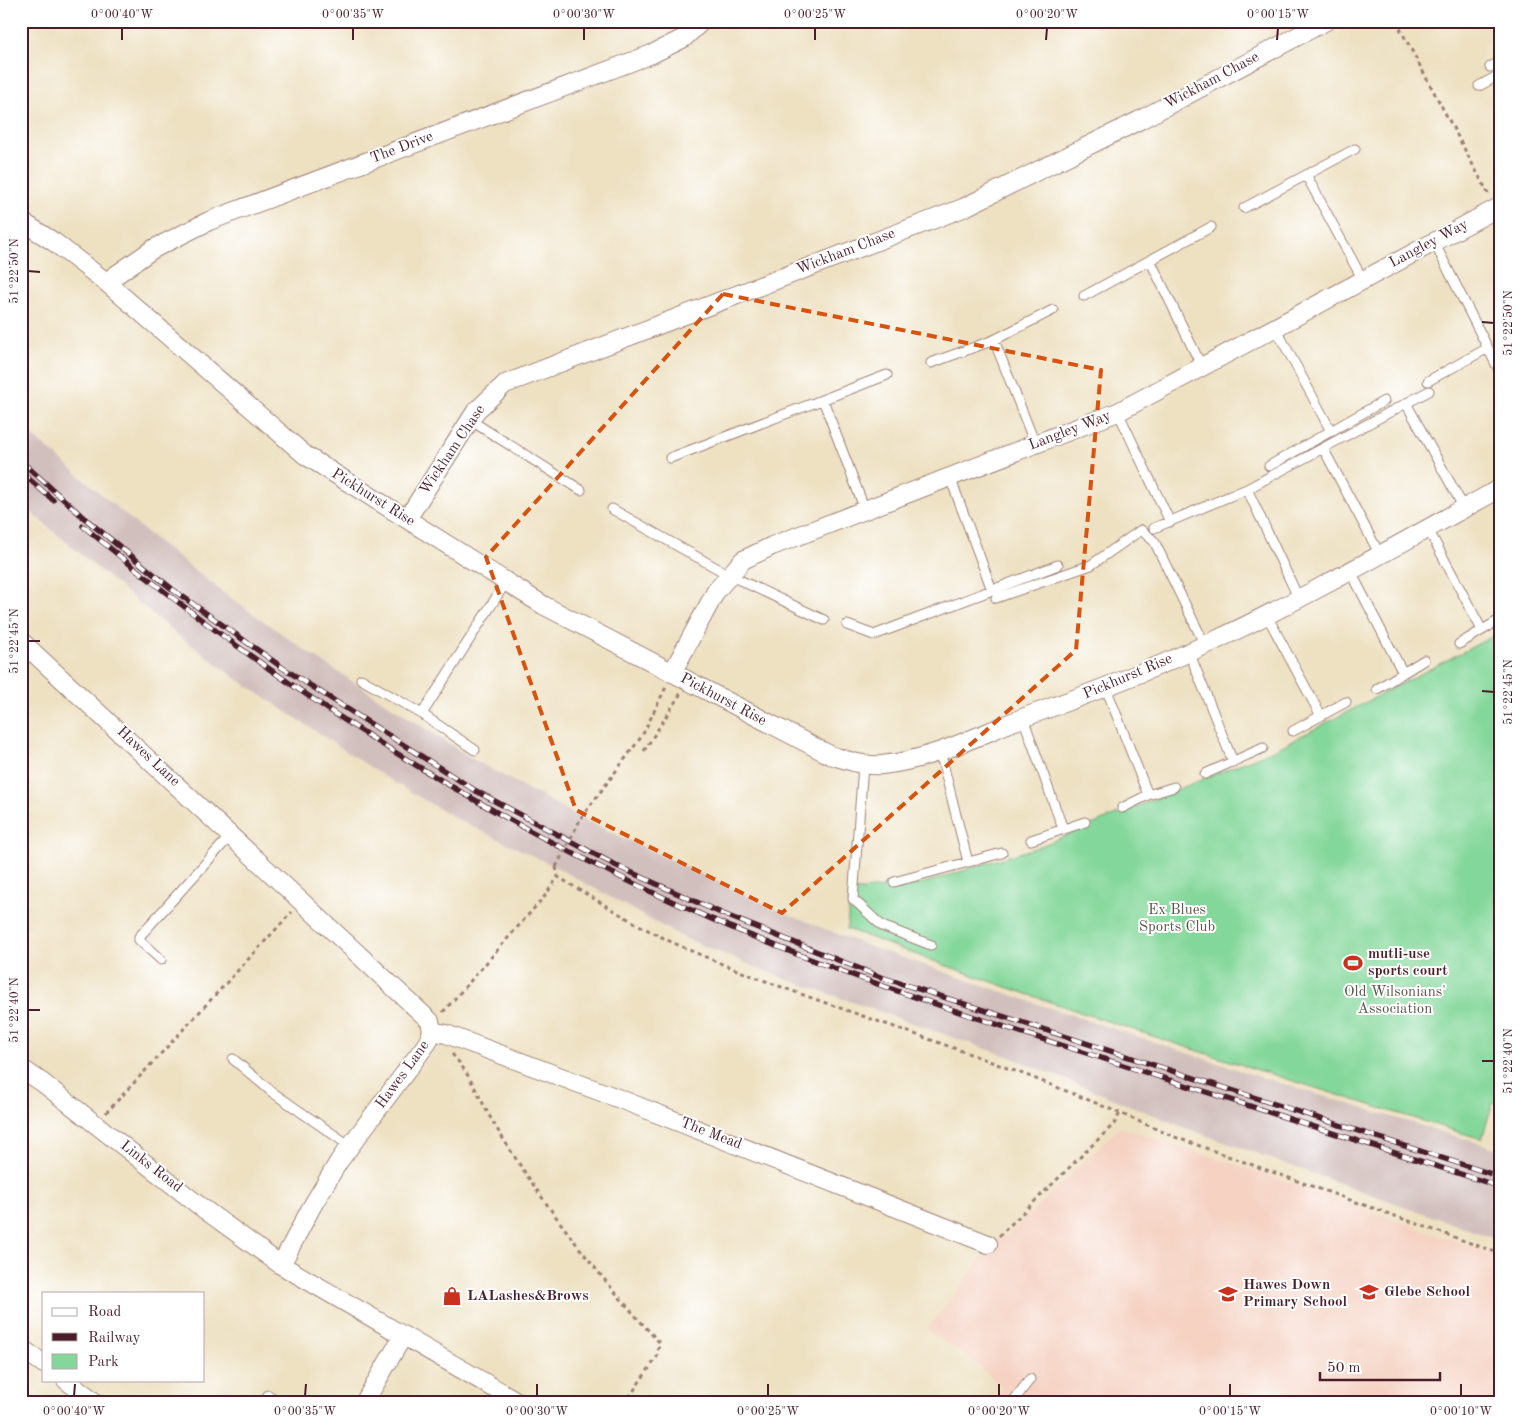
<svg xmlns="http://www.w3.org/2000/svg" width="1522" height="1424" viewBox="0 0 1522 1424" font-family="'Old Standard TT',serif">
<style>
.built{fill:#f5d2c2}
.industrial{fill:#d1bfbd}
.green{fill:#83d79a;stroke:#667b62}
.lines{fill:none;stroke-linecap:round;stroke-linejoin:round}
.lane-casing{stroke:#9c8076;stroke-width:11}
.street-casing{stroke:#9c8076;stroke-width:20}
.path{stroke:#9c8076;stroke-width:3;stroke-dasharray:4 4;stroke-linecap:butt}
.lane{stroke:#fff;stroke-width:9}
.street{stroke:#fff;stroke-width:18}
.rail-casing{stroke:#4a1f2b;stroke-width:5.5}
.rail{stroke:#fff;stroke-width:4;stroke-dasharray:11;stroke-linecap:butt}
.path-bridge{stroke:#9c8076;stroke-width:3;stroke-dasharray:4 4;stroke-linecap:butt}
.marked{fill:none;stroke:#d8530f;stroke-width:4;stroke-dasharray:10 6;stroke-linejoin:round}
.ticks{fill:none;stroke:#4a1f2b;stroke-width:2}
.labels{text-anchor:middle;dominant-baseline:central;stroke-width:4;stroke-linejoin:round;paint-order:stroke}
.street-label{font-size:15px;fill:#4a1f2b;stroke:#fff}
.park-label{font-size:15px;fill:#5b564c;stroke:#fff}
.poi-label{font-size:15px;font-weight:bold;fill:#4a1f2b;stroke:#fff;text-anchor:start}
.neatline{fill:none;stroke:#4a1f2b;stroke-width:2}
.ticks-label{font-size:12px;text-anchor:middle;fill:#4a1f2b}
</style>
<rect width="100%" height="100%" fill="#fff"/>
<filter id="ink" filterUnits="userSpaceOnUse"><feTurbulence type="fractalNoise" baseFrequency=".02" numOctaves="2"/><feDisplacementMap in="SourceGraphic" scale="10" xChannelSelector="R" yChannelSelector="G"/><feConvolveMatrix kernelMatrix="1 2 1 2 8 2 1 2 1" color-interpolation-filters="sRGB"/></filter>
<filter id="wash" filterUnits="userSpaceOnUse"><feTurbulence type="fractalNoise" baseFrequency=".0096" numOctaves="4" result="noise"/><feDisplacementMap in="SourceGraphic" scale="20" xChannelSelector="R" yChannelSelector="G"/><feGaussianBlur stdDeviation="1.12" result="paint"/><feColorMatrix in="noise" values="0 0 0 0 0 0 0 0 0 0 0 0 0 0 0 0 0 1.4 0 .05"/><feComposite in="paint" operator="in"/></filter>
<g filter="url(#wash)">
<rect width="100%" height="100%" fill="#eee1c2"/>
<!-- built -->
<path class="built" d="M1120,1127l157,51 224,79v146h-506l8,-16 -34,-29 -42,-28 57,-75 4,-11 19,-8z"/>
<!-- industrial -->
<path class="industrial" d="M21,426l120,102 80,63 91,64 162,105 107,58 199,93 88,35 167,57 222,73 244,74v91l-313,-112 -173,-70 -243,-85 -90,-37 -126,-70 -99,-48 -72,-42 -148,-98 -67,-50 -149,-125z"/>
<!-- green -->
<path class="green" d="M1501,632v474l-8,-4 -11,37c-214,-65 -427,-131 -635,-210l3,-38 68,-6 120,-38 238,-98z"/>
</g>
<g filter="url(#ink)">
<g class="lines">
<!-- lane casing -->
<g class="lane-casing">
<path id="lane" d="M1490,67l11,-6
M1479,86l22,-12
M1306,175l57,105
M1244,208l111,-59
M1434,242l67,132
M1150,260l52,107
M1084,296l127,-69
M1275,327l56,104
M994,340l41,104
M931,363l63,-23 59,-30
M1428,381l60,-33
M823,400l42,110
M1406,403l58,105
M1118,412l52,110
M470,420l111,70
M1323,448l57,107
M670,458l217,-83
M1269,466l115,-65
M950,477l42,113
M1247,489l51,108
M612,509l117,66 95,45
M1154,528l93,-39 182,-98
M1428,529l54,101
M1350,570l53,103
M996,598l95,-33 50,-35 13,11 51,104
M1266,614l55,102
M847,625l27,10 184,-70
M1459,644l42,-25
M1189,652l44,110
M21,663l12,-12
M361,679l61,35 53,36
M1106,688l42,107
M1377,689l47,-29
M422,714l84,-132
M1023,718l40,111
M1293,731l53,-29
M940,752l28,110
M863,765l-10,134 29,27 49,19
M1205,774l58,-26
M1122,808l26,-13 26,-8
M1031,840l54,-18
M894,882l108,-29
M161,960l-22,-20v-3l92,-102
M233,1059l39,33 78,54
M268,1395l14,8
M1012,1403l18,-24"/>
</g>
<!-- street casing -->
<g class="street-casing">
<path id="street" d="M21,221l33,21 52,40 199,173 238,150 287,150c17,5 34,12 52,10 50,-5 96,-30 143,-48 64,-23 127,-47 189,-76 97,-46 192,-101 287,-153
M106,282l47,-33 56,-28 443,-167 32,-16 18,-17
M407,519l69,-108 29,-27 458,-176 177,-88 186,-99
M21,641l409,380 2,10 -4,11 -89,119 -28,47 -30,57 239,138
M672,673l44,-82 27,-31 29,-14 346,-134 383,-206
M432,1031l14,3 174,65 368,145
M21,1068l22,15 158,124 80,58
M21,1348l23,16
M66,1380l30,23
M364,1403l39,-67"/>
</g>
<!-- path -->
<path class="path" d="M1396,21l93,174
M644,751l37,-58
M581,818l61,-82 24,-49
M556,867l2,10
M443,1012l101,-115 14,-20c39,23 77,48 118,67 79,36 162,63 244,92 85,30 170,63 252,100l329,118
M452,1054c21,23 30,52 47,78 46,75 101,146 160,210l-2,15 -32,46
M106,1113l186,-201
M999,1236l115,-112 6,-11"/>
<!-- lane -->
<use href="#lane" class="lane"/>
<!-- street -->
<use href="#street" class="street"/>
<!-- rail casing -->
<g class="rail-casing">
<path id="rail" d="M21,461l62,56 89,72 111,79 193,123 141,75 106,48 155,62 623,201
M21,472l32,28
M83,526c199,166 420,306 659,406 112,47 228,84 344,121 138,45 276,89 415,134"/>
</g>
<!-- rail -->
<use href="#rail" class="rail"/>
<!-- path-bridge -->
<path class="path-bridge" d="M556,867l25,-49"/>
</g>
</g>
<!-- marked area -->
<path class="marked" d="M723,294l378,76 -25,280 -294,263 -206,-103 -90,-253z"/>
<!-- ticks -->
<path class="ticks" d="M122,40v-12M353,40v-12M584,40v-12M815,40v-12M1046,40l1,-12M1277,40l1,-12M28,271l12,1M1482,322l12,1M28,641h12M1482,691l12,1M28,1010h12M1482,1061h12M74,1396l1,-12M305,1396l1,-12M537,1396v-12M768,1396v-12M999,1396v-12M1230,1396v-12M1461,1396v-12"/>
<!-- icons -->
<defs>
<g id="stadium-bare" transform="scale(1.5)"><path d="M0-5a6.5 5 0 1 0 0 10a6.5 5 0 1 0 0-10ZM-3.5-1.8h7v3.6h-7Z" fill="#c8321e" stroke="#fff" stroke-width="2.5" paint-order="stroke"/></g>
<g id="school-bare" transform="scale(1.5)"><path d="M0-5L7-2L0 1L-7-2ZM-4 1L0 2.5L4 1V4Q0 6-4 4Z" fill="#c8321e" stroke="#fff" stroke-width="2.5" paint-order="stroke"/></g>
<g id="shop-bare" transform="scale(1.5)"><path d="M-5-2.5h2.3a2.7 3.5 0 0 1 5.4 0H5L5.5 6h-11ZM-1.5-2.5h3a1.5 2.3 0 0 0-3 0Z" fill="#c8321e" stroke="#fff" stroke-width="2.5" paint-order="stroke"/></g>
</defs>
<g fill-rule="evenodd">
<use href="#stadium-bare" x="1353" y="963"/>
<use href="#school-bare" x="1369" y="1292"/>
<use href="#school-bare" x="1228" y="1294"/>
<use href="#shop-bare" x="452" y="1296"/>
</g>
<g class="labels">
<!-- street labels -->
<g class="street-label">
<text transform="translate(1212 81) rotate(-28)">Wickham Chase</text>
<text transform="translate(402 148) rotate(-21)">The Drive</text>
<text transform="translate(1429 244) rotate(-28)">Langley Way</text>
<text transform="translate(846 252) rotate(-21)">Wickham Chase</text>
<text transform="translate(1070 431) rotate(-21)">Langley Way</text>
<text transform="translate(453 450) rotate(-56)">Wickham Chase</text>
<text transform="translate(373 498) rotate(32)">Pickhurst Rise</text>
<text transform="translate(1128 677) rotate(-23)">Pickhurst Rise</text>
<text transform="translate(723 700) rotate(28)">Pickhurst Rise</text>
<text transform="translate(148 757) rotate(43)">Hawes Lane</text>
<text transform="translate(403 1075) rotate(-54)">Hawes Lane</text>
<text transform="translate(711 1134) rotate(21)">The Mead</text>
<text transform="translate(151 1167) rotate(38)">Links Road</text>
</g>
<!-- park labels -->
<g class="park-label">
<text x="1177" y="910">Ex Blues<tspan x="1177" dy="17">Sports Club</tspan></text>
<text x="1395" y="992">Old Wilsonians'<tspan x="1395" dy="17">Association</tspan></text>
</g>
<!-- poi labels -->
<g class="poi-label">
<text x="1368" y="954">mutli-use<tspan x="1368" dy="17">sports court</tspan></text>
<text x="1243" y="1285">Hawes Down<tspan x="1243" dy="17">Primary School</tspan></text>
<text x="1384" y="1292">Glebe School</text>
<text x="467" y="1296">LALashes&amp;Brows</text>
</g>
</g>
<!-- margin -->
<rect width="1522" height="1424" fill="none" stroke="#fff" stroke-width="55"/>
<!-- legend -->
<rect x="42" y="1292" width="162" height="90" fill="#ffffff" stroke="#b7a5aa"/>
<rect x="52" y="1308" width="25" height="8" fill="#ffffff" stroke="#b7a5aa"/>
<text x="88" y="1316" font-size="15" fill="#4a1f2b">Road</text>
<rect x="52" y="1333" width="25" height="8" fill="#4a1f2b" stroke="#b7a5aa"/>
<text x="88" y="1342" font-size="15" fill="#4a1f2b">Railway</text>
<rect x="52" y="1354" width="25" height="15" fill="#83d79a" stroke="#b7a5aa"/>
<text x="88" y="1366" font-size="15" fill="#4a1f2b">Park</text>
<!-- scale -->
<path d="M1320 1372v8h120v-8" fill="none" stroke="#4a1f2b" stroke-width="2.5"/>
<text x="1327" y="1372" font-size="15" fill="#4a1f2b" stroke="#ffffff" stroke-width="4" paint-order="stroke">50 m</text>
<rect x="28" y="28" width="1466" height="1368" class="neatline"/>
<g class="ticks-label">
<text x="122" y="18">0°00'40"W</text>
<text x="353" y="18">0°00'35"W</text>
<text x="584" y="18">0°00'30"W</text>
<text x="815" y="18">0°00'25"W</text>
<text x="1047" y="18">0°00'20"W</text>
<text x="1278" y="18">0°00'15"W</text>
<text transform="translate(14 271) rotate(-90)" y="4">51°22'50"N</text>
<text transform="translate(1508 323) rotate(-90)" y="4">51°22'50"N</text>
<text transform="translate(14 641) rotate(-90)" y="4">51°22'45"N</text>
<text transform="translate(1508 692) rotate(-90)" y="4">51°22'45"N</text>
<text transform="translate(14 1010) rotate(-90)" y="4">51°22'40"N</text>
<text transform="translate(1508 1061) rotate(-90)" y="4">51°22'40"N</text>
<text x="74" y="1415">0°00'40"W</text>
<text x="305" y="1415">0°00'35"W</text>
<text x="537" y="1415">0°00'30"W</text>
<text x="768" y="1415">0°00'25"W</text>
<text x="999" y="1415">0°00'20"W</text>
<text x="1230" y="1415">0°00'15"W</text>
<text x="1461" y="1415">0°00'10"W</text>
</g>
</svg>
